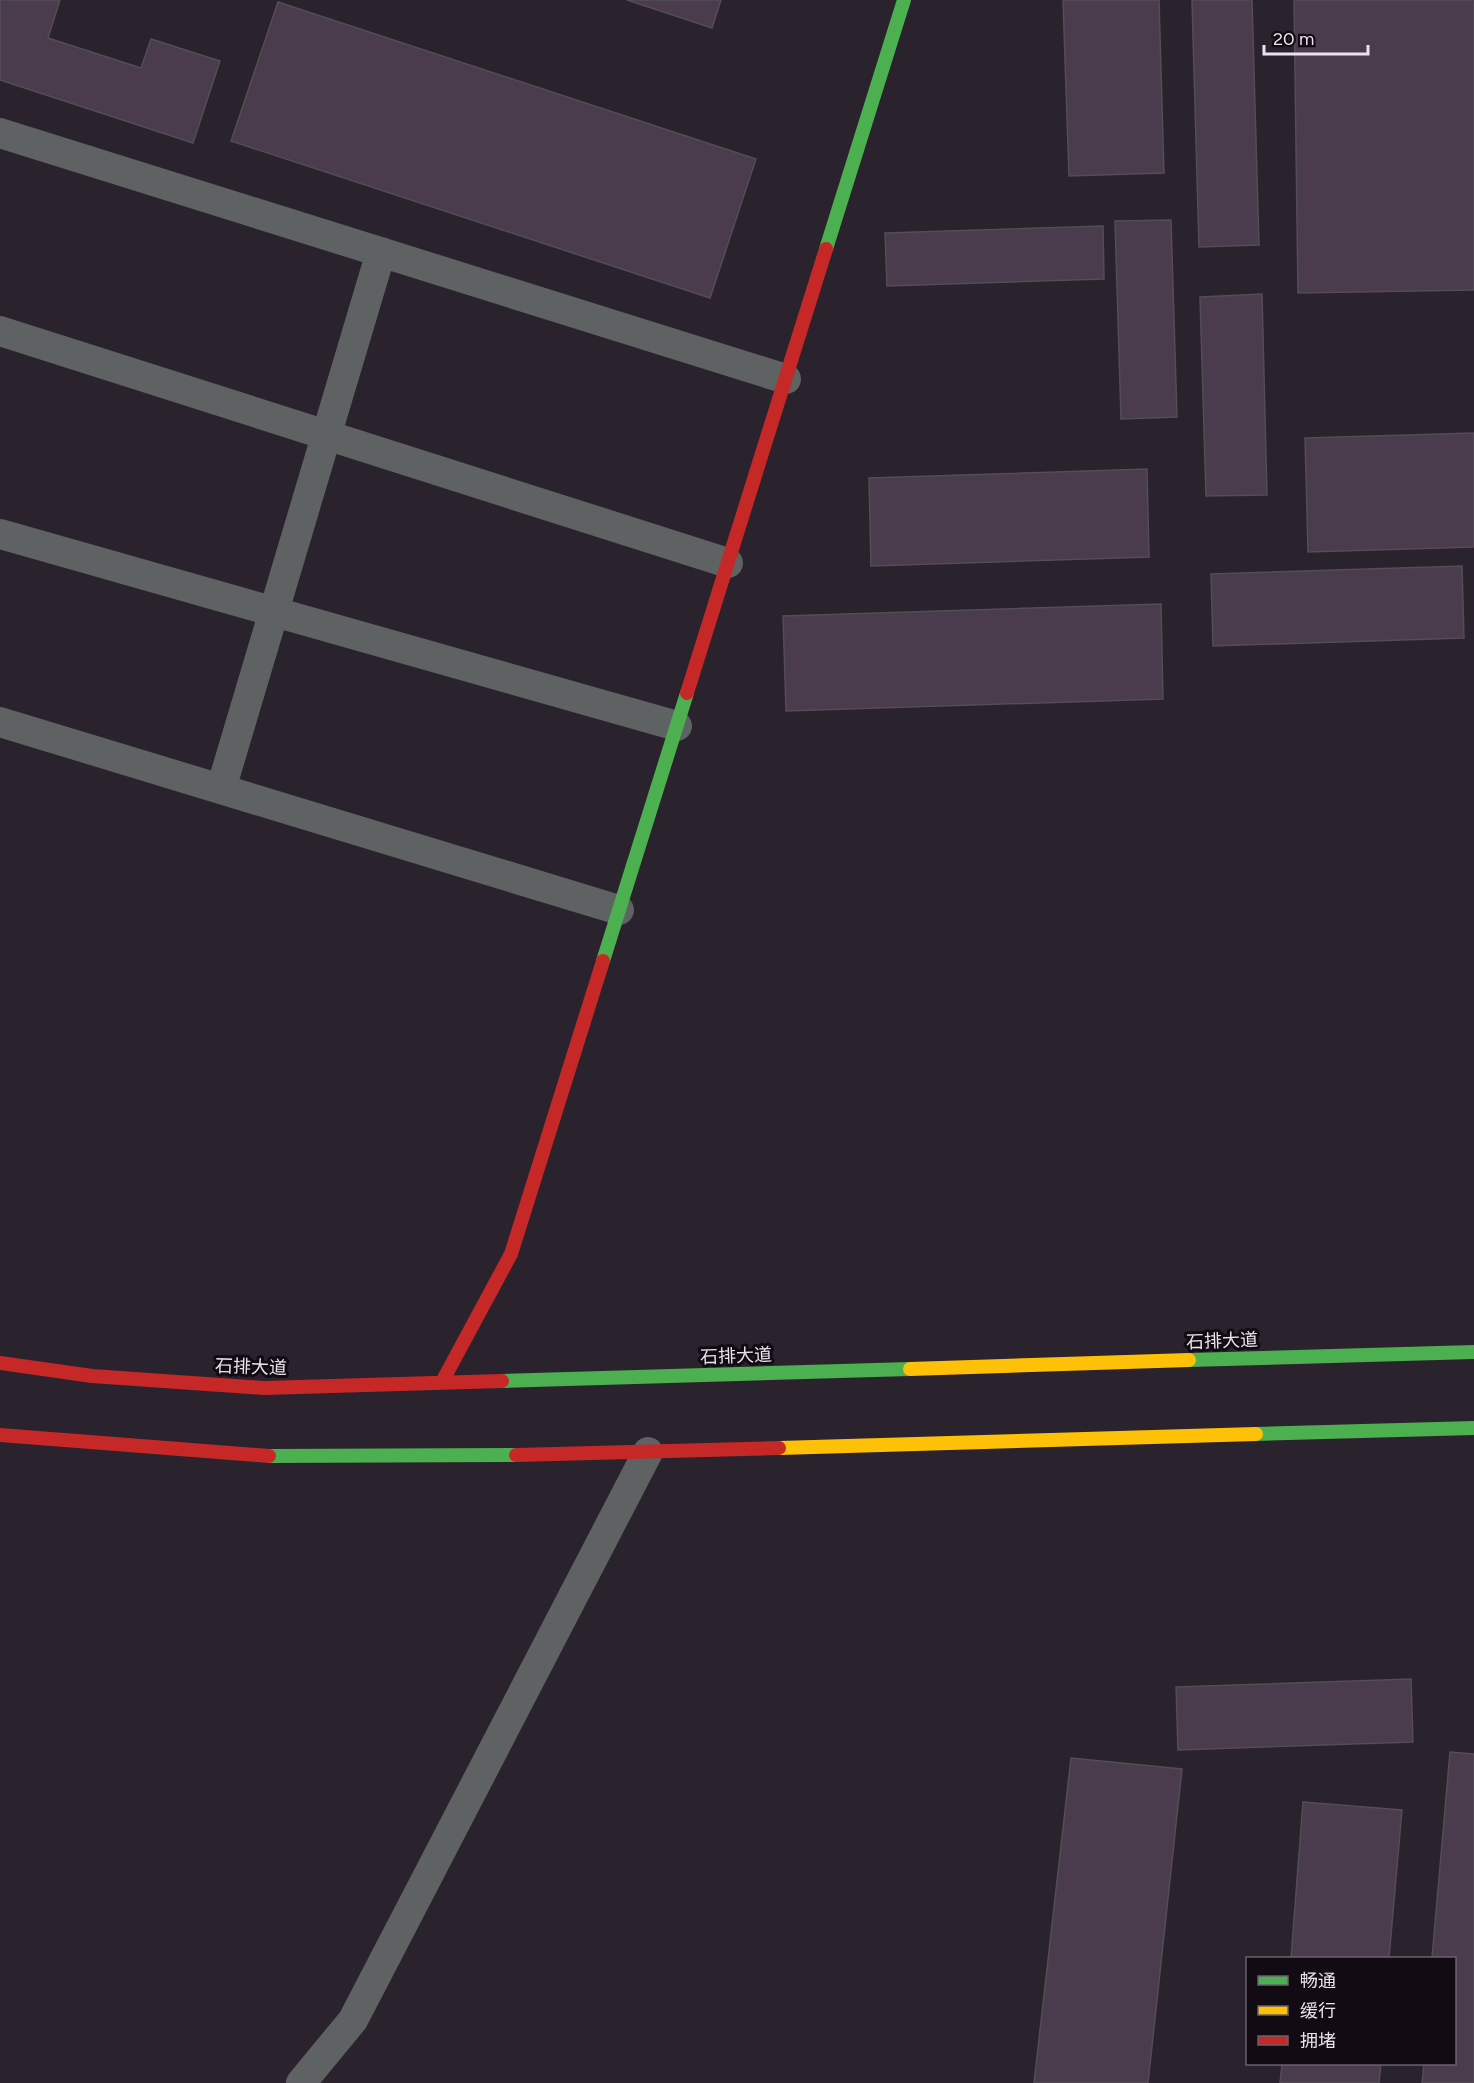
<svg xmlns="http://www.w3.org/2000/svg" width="1474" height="2083" viewBox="0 0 1474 2083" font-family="Figtree,'Noto Sans SC',sans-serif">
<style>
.building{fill:#4a3c4d;stroke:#534d55;stroke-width:1.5}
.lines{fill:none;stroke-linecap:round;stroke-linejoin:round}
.street{stroke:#5f6262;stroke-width:30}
.fast{stroke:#4caf50;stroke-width:14}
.slow{stroke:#ffc107;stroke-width:14}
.jam{stroke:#c62828;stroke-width:14}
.labels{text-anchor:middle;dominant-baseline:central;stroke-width:6;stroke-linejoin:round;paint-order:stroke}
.street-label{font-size:18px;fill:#ece2ee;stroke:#120b13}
</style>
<rect width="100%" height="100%" fill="#2a222c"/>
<!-- building -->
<path class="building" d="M0,0h60l-12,38 93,30 10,-29 69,22 -27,82 -193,-63z
M627,0h94l-9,28z
M1063,0h96l5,173 -95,3z
M1192,0h60l7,245 -60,2z
M1294,0h180v290l-176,3z
M278,2l478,157 -46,139 -479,-157z
M1171,220l6,197 -56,2 -6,-198z
M1103,226l1,53 -217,7 -2,-53z
M1262,294l5,201 -61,1 -6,-199z
M1474,433v114l-166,5 -3,-114z
M1147,469l2,88 -278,9 -2,-88z
M1462,566l2,72 -251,8 -2,-72z
M1161,604l2,95 -377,12 -3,-95z
M1411,1679l2,63 -235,8 -2,-63z
M1450,1752l24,2v329h-52l2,-19h30v-106h-22z
M1071,1758l111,11 -34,314h-114z
M1303,1802l99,8 -13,148h-98z
M1282,2064h99l-2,19h-99z"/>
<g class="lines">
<!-- street -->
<path class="street" d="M0,133l786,246
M0,331l728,232
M0,534l677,192
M0,722l619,188
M221,789l160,-537
M301,2083l52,-63 295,-568"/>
<!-- fast -->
<path class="fast" d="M826,249l78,-249
M603,961l84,-268
M1189,1360l285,-8
M502,1381l408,-12
M1256,1434l218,-6
M269,1456l247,-1"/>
<!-- slow -->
<path class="slow" d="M910,1369l279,-9
M779,1448l477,-14"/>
<!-- jam -->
<path class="jam" d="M687,693l139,-444
M0,1363l92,13 172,12 238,-7
M442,1382l69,-128 92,-293
M0,1435l269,21
M516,1455l263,-7"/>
</g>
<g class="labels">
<!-- street labels -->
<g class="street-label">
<text transform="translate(1222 1341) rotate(-2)">石排大道</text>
<text transform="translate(736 1356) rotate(-2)">石排大道</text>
<text transform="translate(251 1367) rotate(2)">石排大道</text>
</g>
</g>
<!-- legend -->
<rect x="1246" y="1957" width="210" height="108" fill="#120b13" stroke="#69616b" stroke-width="1.5"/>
<rect x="1258" y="1976" width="30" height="9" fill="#4caf50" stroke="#69616b" stroke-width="1.5"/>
<text x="1300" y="1987" font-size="18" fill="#ece2ee">畅通</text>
<rect x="1258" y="2006" width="30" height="9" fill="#ffc107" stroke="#69616b" stroke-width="1.5"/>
<text x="1300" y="2017" font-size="18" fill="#ece2ee">缓行</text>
<rect x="1258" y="2036" width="30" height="9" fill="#c62828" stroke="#69616b" stroke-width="1.5"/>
<text x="1300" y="2047" font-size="18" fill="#ece2ee">拥堵</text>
<!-- scale -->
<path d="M1264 45v9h104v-9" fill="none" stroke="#ece2ee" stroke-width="3"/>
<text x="1273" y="45" font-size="18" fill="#ece2ee" stroke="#120b13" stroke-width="4.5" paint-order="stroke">20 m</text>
</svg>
